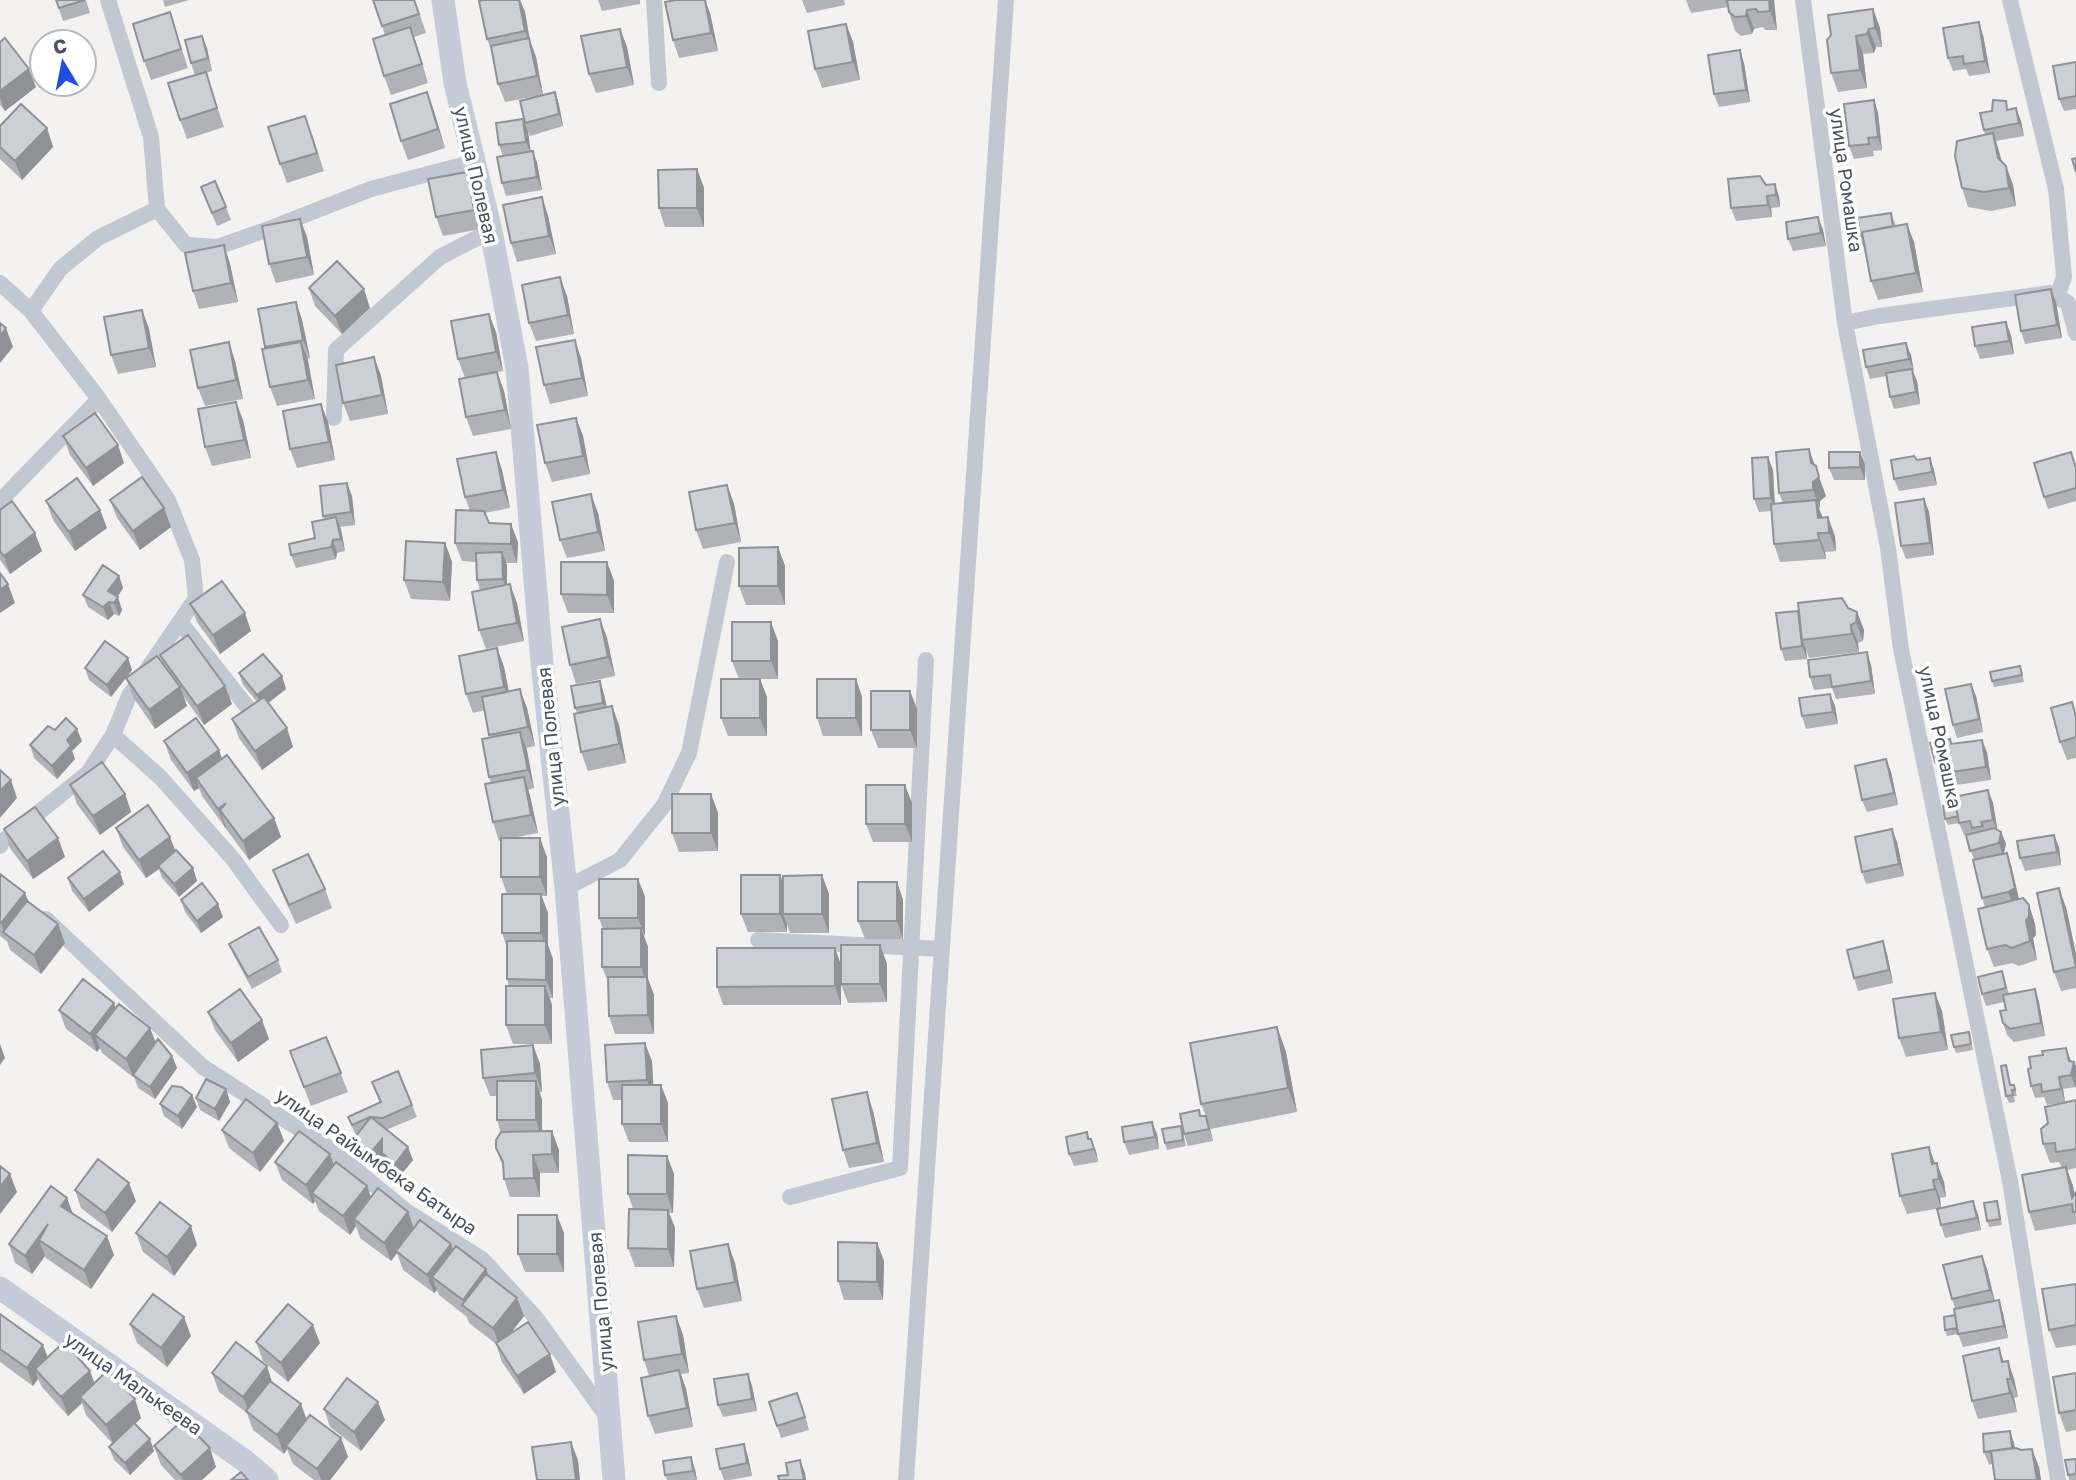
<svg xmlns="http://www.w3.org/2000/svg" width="2076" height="1480" viewBox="0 0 2076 1480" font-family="'Golos Text',sans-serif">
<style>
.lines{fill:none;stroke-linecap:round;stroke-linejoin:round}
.street{stroke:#c2c8d2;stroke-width:16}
.secondary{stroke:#c5cbd9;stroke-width:23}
.wall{fill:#b0b2b8}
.shaded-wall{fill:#909196}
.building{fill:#cdcfd6;stroke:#909196;stroke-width:2}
.labels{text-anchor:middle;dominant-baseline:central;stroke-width:7;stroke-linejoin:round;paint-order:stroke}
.street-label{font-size:19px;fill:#49505e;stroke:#fff}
</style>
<rect width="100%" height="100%" fill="#f3f2f1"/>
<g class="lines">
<!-- street -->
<path class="street" d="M108,0l43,137 6,72 29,36 31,2 49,-17 105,-41 103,-27
M654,0l5,83
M1803,0l42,323 43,225 13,101 109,532 48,299
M2010,0l46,189 8,88 -7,20
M0,283l31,28 68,88 69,101 24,60 4,38 -67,98 -16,39
M31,311l29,-42 38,-31 59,-29
M1845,323l34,-7 172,-23 17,10 8,30
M334,418l2,-68 104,-93 51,-26
M0,501l99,-102
M180,622l72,91
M0,846l3,-5 85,-68 25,-38 48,43 72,81 48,66
M566,888l54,-28 44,-55 25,-52 38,-191
M46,919l157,148 126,81 77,63 76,48 54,59 72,100
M758,940l184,9
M790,1197l110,-29 26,-508
M906,1480l100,-1480"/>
<!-- secondary -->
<path class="secondary" d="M443,0l12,83 36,148 26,137 25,295 24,225 48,592
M0,1288l245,173 22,19"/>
</g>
<!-- wall -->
<path class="wall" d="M56,0h30l4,13 -27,8z
M163,0h26l-24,7z
M373,0h42l11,33 -12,4 14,46 -37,12 -7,-19 1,-41z
M483,0h37l5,12 5,29 6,16 7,38 -38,7 -7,-18 -5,-29 -6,-16z
M598,0h42v4l-38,7z
M802,0h42l1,5 -38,8z
M1686,0h88l3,30h-12l-2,-3 -9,2 -2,5 -11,2 -6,-5 -6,-19 -1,-5 -37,6z
M1873,9l7,19 2,19h-6l-2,6 -11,1 4,34 -29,4 -7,-19z
M710,13l8,38 -39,7 -6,-18z
M846,24l7,18 7,38 -38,8 -7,-19z
M620,29l7,18 7,38 -38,8 -7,-19z
M176,31l12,37 -37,12 -7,-19z
M1983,35l7,38 -21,3 -3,-7 -13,2 -5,-13z
M202,36l10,35 -6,2 18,54 -37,12 -7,-19 15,-45 -4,-12z
M0,42l36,45 -31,24 -5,-6z
M2076,62v47l-12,2 -5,-12z
M1744,63l6,39 -31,5 -5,-13z
M427,92l18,56 -37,12 -7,-19z
M555,92l4,13 4,21 -33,10 -5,-13z
M1874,100l4,13 4,37 -9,1 1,5 -20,3 -5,-13z
M2009,110l12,11 3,15 -28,5 6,21 4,4 7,19 3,21 -25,5 -23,-4 -6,-19 23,-53 -1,-5z
M523,119l5,12 2,20h3l4,12 5,27 -36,6 -4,-13 1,-27 -4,-11z
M0,126l47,2 6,19 -31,33 -22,-21z
M312,134l12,37 -37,12 -7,-19z
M697,169l7,19v39h-39l-6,-19z
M467,172l6,19 8,38 -38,7 -7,-19z
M1775,184l4,13 1,10 -9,1 1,9 -36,4 -5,-13 35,-23z
M201,188l25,19 5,13 -14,6z
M542,197l6,19 8,38 -39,8 -6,-19z
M1891,213l5,13 18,16 9,50 -45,8 -7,-19 -8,-36 -11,2 -2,-6z
M1818,217l5,13 3,16 -33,5 -5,-12z
M300,219l7,18 7,38 -38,8 -7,-19z
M224,245l6,19 8,38 -39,7 -6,-18z
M309,288l61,20 -28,26 -27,-28z
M567,296l7,38 -38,7 -7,-18z
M296,302l6,18 8,38 -3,1 8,40 -38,7 -7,-19 -5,-40z
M2056,302l6,36 -37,6 -4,-13z
M142,310l7,19 7,38 -38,7 -7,-19z
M496,332l7,39 -38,7 -7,-19z
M2011,335l3,19 -34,5 -5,-13z
M1911,355l2,16 4,10 3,23 -26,5 -4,-12 -4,-21 -16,3 -4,-12z
M374,357l7,19 7,38 -38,7 -7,-18z
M581,358l7,38 -38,8 -6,-19z
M235,361l8,38 -38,7 -7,-18z
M497,372l7,19 7,38 -38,7 -7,-19z
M321,404l7,18 7,38 -38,8 -7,-19z
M576,418l7,18 7,38 -38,8 -7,-19z
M243,420l8,38 -39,8 -7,-19z
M63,436l61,27 -31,23 -23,-31z
M496,452l6,18 8,38 -25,5 4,10 29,19 -1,21h-11l1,22 10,18 7,38 -38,8 -7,-19 1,-40 -3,-10 -1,-18 -14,-1 -7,-18 15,-32 -5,-14z
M1776,452l50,44 -6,5 -1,8 4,9 12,18 1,15 -11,1 1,7 -46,3 -6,-18 -3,-33 -12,1 -5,-13 19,-29 2,34 8,-1 -4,-10z
M1860,452l5,13v15h-31l-5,-12z
M2071,452l5,13v36l-28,8 -4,-12z
M1930,458l4,12 3,15 -38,6 -5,-12 23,-19z
M727,485l7,19 7,38 -38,7 -7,-19z
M352,496l3,29 -15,2 5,24 -8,2 -1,6 -40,9 -5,-13 24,-17 9,-19 -1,-3z
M1924,499l5,13 5,43 -28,4 -5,-13z
M110,500l54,8 7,19 -31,23 -23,-32z
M46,501l54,9 7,18 -32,23 -22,-31z
M0,510l42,41 -32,23 -10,-14z
M598,513l7,38 -38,7 -7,-18z
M445,543l7,19 -2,39 -39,-2 -7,-19z
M778,547l7,19v39h-39l-7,-19z
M607,562l7,19v32h-46l-7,-19z
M119,576l4,12 -6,9 5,13 -3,6 -5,-2 -6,6 -20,-13 -5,-12z
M190,604l61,27 -31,23 -23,-32z
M1848,608l9,4 7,18 -1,11 -5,2 1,9 -50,6 -3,-9 1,10 -22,2 -4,-12z
M600,619l7,19 8,38 -39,8 -6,-19z
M778,641v38h-18l7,18v39h-39l-7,-18 18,-39 -7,-18z
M497,648l7,19 5,24 18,17 8,38 -9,2 8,40 -6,2 10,43 -25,5 34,19v39h-6l7,17v32l5,14v39h-3l2,7v39h-39l-7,-19 3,-39 -2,-7v-31l-5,-15 5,-39 -6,-17v-37l-2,1 -6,-19 -2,-39 -2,-6 1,-40 -5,-27 -12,3 -7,-19z
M160,655l72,49 -28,21 -20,-28 3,9 -32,23 -22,-32 -7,-19 -15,19 -22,-17 -4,-12 43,-10 4,12 -6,8 37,-15z
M1871,665l4,29 -39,5 -4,-11 -18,2 -4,-13z
M239,673l43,3 4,13 -18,14 25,44 -31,23 -23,-32 -7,-19 25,-17 -14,-17z
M2022,673l2,9 -30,5 -2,-6z
M856,679l6,18v39h-39l-6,-18z
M910,691l7,18v39h-39l-7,-18z
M604,694l3,13 5,-1 7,19 7,38 -38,8 -7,-19 -4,-39 -2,-5z
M1830,694l5,12 3,18 -32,5 -4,-13z
M1976,696l7,36 -26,6 -4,-13z
M2072,702l4,12v44l-9,2 -7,-18z
M1950,739l2,5 35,8 4,28 -35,5 -5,-13 -12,3 -4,-13z
M82,741l-10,10 3,8 -18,20 -23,-21 -4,-13z
M164,741l55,9 3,8 52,60 7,19 -32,23 -47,-64 -3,-8 -5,3 -23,-31z
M1886,759l5,13 7,33 -31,7 -5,-12z
M70,785l55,9 6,18 -31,23 -23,-31z
M1988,790l5,13 4,26 4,3 5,12 -2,9h3l4,12 8,34 10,6 6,19 1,11 -3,3 4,22 -18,6 -7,-3 -18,4 -7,-18 -2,-42 -3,-9 -8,-38 -8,-25h-2l-5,-12 -11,2 -3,-6 10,-15z
M711,794l7,19v38l-39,1 -7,-19z
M912,803v39h-39l-7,-18z
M116,828l59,22 18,18 4,13 -18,16 -17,-19 -3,-9 -13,9 -23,-31z
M4,829l54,9 7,19 -32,22 -23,-31z
M1892,829l5,13 7,34 -38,8 -4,-12z
M2059,847l2,18 -36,6 -5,-13z
M273,870l52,19 7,19 -36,16 -16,-35z
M0,874l25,19 3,8 30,23 7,19 -24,31 -31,-24 -3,-9 -7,-5z
M822,875l7,19v39h-39l-3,-9v8h-39l-7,-18 42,-30z
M68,878l56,6 -35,28 -17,-21z
M638,879l7,18 -1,39 4,11v32l6,16v39h-39l-6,-18v-32l-7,-17 1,-38 -4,-11z
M897,882l6,18v39h-38l-7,-18z
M181,900l42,17 -22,16 -16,-21z
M2066,907l10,47v34l-15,3 -7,-19z
M1883,941l4,13 6,29 -35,8 -4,-13z
M229,944l49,16 4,12 -30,17 -18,-33z
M880,945l7,19v38l-39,1 -7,-18v20h-118l-6,-18 118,-39 6,17z
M2002,971l7,23 26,-5 4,13 6,34 -31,6 -7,-7 -4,-12 3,-13 -2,-8 -18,4 -4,-12z
M116,1008l34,20 6,15 16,13 5,12 -22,31 -17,-11 -4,-12 -1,1 -31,-24 -2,-5 -3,4 -31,-23 -7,-19z
M1942,1011l6,39 -42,7 -7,-19z
M208,1012l61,27 -31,23 -23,-32z
M1277,1027l9,25 11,60 -87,17 3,12 -25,5 -4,-12 15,-24 2,6h5l-5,-12z
M1969,1032l4,18 -17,3 -2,-6z
M326,1037l22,55 -37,14 -21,-55z
M533,1045l7,19 2,28h-2l2,8v32l17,18v23h-19v24h-30l-6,-18 -1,-12 -7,-19 5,-15 -4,-13v-24h-7l-7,-18z
M652,1061l1,24h8l7,18v39h-39l-7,-18v-24h-9l-6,-18z
M2071,1061l3,1 2,5v20l-13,2 2,13 -18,3 -3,-8 -9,1 -4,-12z
M2008,1072l3,13h3l3,11h-3l1,6 -6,1 -3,-7z
M372,1082l40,23 5,12 -31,13 27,30 -13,16 -14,-11 -3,-9 -10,12 -17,-14 -5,-12 5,-6 -8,-19 32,-14z
M226,1089l4,13 -11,19 -19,-11 -4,-12z
M192,1095l5,12 -15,22 -18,-13 -4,-12z
M2076,1100v68l-9,2 6,16 1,7 2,-1v32l-41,7 -6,-19 33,-44 -3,-6 -9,1 -7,-19z
M873,1111l11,51 -35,6 -6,-18z
M277,1123l7,18 -24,31 -31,-24 -7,-18z
M1087,1132l9,19 2,11 -24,4 -5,-12z
M1183,1132l3,14 -19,4 -2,-7z
M1157,1134l2,15 -30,6 -5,-13z
M667,1156l7,18 -1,39h-4l6,15 -1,39h-39l-7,-19 5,-39 -5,-15z
M275,1162l92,24 4,11 37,15 6,16 39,21 33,20 3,7 28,22 7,18 -13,17 45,39 -32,22 -22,-32 -6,-18 -27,-21 -2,-6 -28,-22 -2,-5 -3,3 -31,-23 -6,-17 -6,8 -31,-23 -4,-12 -6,9 -31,-24 -4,-10 -2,3 -31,-24z
M1935,1164l9,18 2,15 -6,1 1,10 -34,6 -7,-18z
M75,1190l61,11 -24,31 -31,-24z
M67,1198l5,15 42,42 -23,34 -45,-31 -1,-2 -13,18 -17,-11 -6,-19z
M1999,1207l3,18 -13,2 -2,-6z
M1978,1214l3,16 -36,8 -4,-13z
M136,1233l61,12 -23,31 -31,-24z
M564,1233v39h-39l-7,-18z
M877,1243l7,18 -1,39h-39l-6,-19z
M728,1244l7,19 7,38 -38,7 -7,-19z
M1982,1256l5,13 8,32 8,12 5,25 -45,9 -5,-13 -11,2 -2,-6 10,-15v-7l-3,-9z
M2076,1284v61l-20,3 -7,-18z
M0,1314l47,43 47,26 47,35 -6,6 19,27 -24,24 -16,-15 -5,-13 4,-3 -27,-29 -4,-12 -14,13 -26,-29 -4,-8 -5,7 -33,-24z
M676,1316l7,19 6,38 -8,1 5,15 7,38 -38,7 -7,-18 1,-40 -5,-16z
M130,1324l61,12 -24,31 -30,-24z
M256,1342l64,1 -32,39 -25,-21z
M1999,1348l5,14 10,17 4,18 -4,1 3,14 -39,7 -6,-18z
M212,1373l61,10 33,36 35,19 7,19 -18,23h-16l-21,-16 -6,-15 -3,5 -31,-24 -6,-17 -28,-21z
M2076,1373v57l-10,2 -7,-19z
M748,1374l4,12 5,25 -34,6 -5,-12z
M769,1402l33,3 7,25 -28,8z
M324,1409l61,11 -24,31 -31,-24z
M2014,1443l1,5 24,19 2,13h-46l-3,-16 -3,1 -5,-13z
M744,1444l4,13 4,19 -22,4h-6l-4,-11z
M154,1446l62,21 -14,13h-27l-14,-15z
M2076,1459v21h-7l-1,-5z
M695,1469l2,11h-30l-2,-5z"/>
<!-- shaded-wall -->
<path class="shaded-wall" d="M519,0h1l5,12 5,29 6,16 7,38 -6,-19 -6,-29 -6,-16z
M705,0l5,13 8,38 -7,-18z
M1769,0h5l3,30 -7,-19z
M1873,9l7,19 2,19 -7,-19z
M1747,10l7,19 -2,5 -6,-18z
M1979,22l4,13 7,38 -5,-12z
M846,24l7,18 7,38 -7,-18z
M410,27l7,19 11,37 -6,-19z
M620,29l7,18 7,38 -7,-18z
M1869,29l7,18 -2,6 -7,-19z
M202,36l5,12 5,23 -4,-13z
M1856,36l7,18 4,34 -7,-18z
M1740,50l4,13 6,39 -4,-12z
M29,69l7,18 -31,24 -5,-13v-7z
M427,92l7,19 11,37 -7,-19z
M555,92l4,13 4,21 -4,-12z
M1874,100l4,13 4,37 -4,-13z
M2016,108l5,13 3,15 -5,-13z
M523,119l5,12 3,23 -5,-12z
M47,128l6,19 -31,33 -7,-19z
M1993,133l6,18 6,26 -7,-19z
M533,151l4,12 5,27 -5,-13z
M2006,166l7,19 3,21 -7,-18z
M697,169l7,19v39l-7,-19z
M467,172l6,19 8,38 -7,-19z
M1775,184l4,13 1,10 -4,-12z
M1767,196l4,12 1,9 -4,-12z
M542,197l6,19 8,38 -7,-18z
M1818,217l5,13 3,16 -5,-13z
M300,219l7,18 7,38 -7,-18z
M1907,224l7,18 9,50 -7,-19z
M224,245l6,19 8,38 -7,-19z
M560,277l7,19 7,38 -6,-19z
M364,289l6,19 -28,26 -7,-18z
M2051,289l5,13 6,36 -5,-13z
M296,302l6,18 8,38 -7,-18z
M142,310l7,19 7,38 -7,-19z
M489,314l7,18 7,39 -7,-19z
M2006,322l5,13 3,19 -5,-13z
M6,328l7,19 -13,16v-27z
M575,340l6,18 7,38 -6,-18z
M229,342l6,19 8,38 -7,-19z
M301,342l7,18 7,39 -7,-19z
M1906,343l5,12 3,16 -5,-12z
M374,357l7,19 7,38 -6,-19z
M1912,369l5,12 3,23 -4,-12z
M497,372l7,19 7,38 -6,-19z
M236,402l7,18 8,38 -7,-18z
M321,404l7,18 7,38 -6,-18z
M576,418l7,18 7,38 -7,-18z
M118,445l6,18 -31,23 -7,-18z
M1809,449l17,47 -6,5v8l-7,-19z
M496,452l6,18 8,38 -7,-18z
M1860,452l5,13v15l-5,-13z
M1768,457l5,13 2,41 -4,-13z
M1930,458l4,12 3,15 -5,-13z
M347,483l5,13 3,29 -4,-13z
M727,485l7,19 7,38 -6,-19z
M591,494l7,19 7,38 -7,-19z
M1924,499l5,13 5,43 -4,-12z
M1816,500l7,19 -5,-1z
M164,508l7,19 -31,23 -7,-19z
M100,510l7,18 -32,23 -6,-19z
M336,517l5,12 4,22 -4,-12z
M1828,517l7,19 1,15 -7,-18z
M511,524l7,18 -1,21 -6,-19z
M35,533l7,18 -32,23 -6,-18z
M1818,533l7,19 1,7 -7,-19z
M333,540l4,13 -1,6 -5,-12z
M445,543l7,19 -2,39 -7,-19z
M778,547l7,19v39l-7,-19z
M502,552l5,13v27l-4,-13z
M607,562l7,19v32l-7,-18z
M119,576l4,12 -10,16 -5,-13z
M8,584l7,19 -15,10v-23z
M510,584l7,19 7,38 -7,-18z
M118,597l4,13 -3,6 -5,-13z
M109,602l5,12 -6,6 -5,-13z
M1798,611l4,29 4,9 1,10 -5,-13z
M1857,612l7,18 -1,11 -7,-19z
M245,613l6,18 -31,23 -7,-19z
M600,619l7,19 8,38 -7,-19z
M771,622l7,19v38l-7,-18z
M1851,625l7,18 1,9 -7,-18z
M497,648l7,19 7,38 -7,-18z
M1867,652l4,13 4,29 -4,-13z
M128,658l4,12 -21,27 -4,-12z
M282,676l4,13 -24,19 -5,-13z
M760,679l7,18v39l-7,-18z
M856,679l6,18v39l-6,-18z
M600,681l4,13 4,21 -5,-12z
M1971,684l5,12 7,36 -4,-13z
M225,686l7,18 -28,21 -7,-19z
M180,687l7,19 -32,23 -6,-19z
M520,689l7,19 8,38 -7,-19z
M910,691l7,18v39l-7,-18z
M1830,694l5,12 3,18 -5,-12z
M612,706l7,19 7,38 -7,-19z
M287,728l6,19 -31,23 -7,-19z
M77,729l5,12 -10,10 3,8 -18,20 -5,-13 15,-26z
M520,732l7,18 7,38 -6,-18z
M1982,740l5,12 4,28 -5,-13z
M219,750l6,19 -29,9 3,10 -5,3 -7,-18z
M1886,759l5,13 7,33 -4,-12z
M524,777l6,18 8,38 -7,-18z
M11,780l6,18 -17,20v-27z
M905,785l7,18v39l-7,-18z
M1988,790l5,13 5,30 -5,-13z
M125,794l6,18 -31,23 -7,-19z
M711,794l7,19v38l-7,-18z
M226,803l-6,7 6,17 -1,1 -7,-19z
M274,818l7,19 -32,23 -6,-19z
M1892,829l5,13 7,34 -5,-12z
M2001,832l5,12 -3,12 -4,-13z
M2054,835l5,12 2,18 -4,-13z
M170,837l7,18 -19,11 1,3 -13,9 -7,-18z
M58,838l7,19 -32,22 -6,-18z
M540,838l7,19v39l-7,-19z
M2007,853l4,12 8,35 -6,4 -5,-12z
M193,868l4,13 -18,16 -5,-13z
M120,872l4,12 -35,28 -5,-13z
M780,875l7,18 -4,21 4,10v8l-7,-18z
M822,875l7,19v39l-7,-19z
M638,879l7,18v39l-7,-18z
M897,882l6,18v39l-6,-18z
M2059,888l7,19 10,47v12z
M25,893l7,18 -27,22 -4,-10z
M541,894l7,19v32l5,14v39l-7,-18v-32l-5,-15z
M218,904l5,13 -22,16 -4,-12z
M2029,905l6,19 1,11 -3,3 4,22 -7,-19 -4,-21z
M58,924l7,19 -24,31 -7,-19z
M641,928l7,19v32l6,16v39l-6,-19 -1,-31 -6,-17z
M1883,941l4,13 6,29 -4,-13z
M880,945l7,19v38l-7,-18z
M835,948l6,18v39l-6,-19z
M545,986l7,19v39l-7,-19z
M2035,989l4,13 6,34 -4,-13z
M1935,993l7,18 6,39 -7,-18z
M114,1003l7,18 -26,14 5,13 -3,4 -7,-18z
M262,1020l7,19 -31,23 -7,-19z
M1277,1027l9,25 11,60 -9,-24z
M150,1028l7,18 -24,31 -7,-18z
M645,1043l7,18 2,37 -7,-18z
M0,1044l5,14 -5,7z
M533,1045l7,19 2,28 -7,-19z
M2066,1048l5,13 3,1 2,5v21l-5,-13z
M172,1056l5,12 -22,31 -5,-12z
M2059,1077l4,12 2,13 -4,-13z
M536,1081l6,19v39l-6,-19z
M661,1085l7,18v39l-7,-18z
M226,1089l4,13 -11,19 -4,-12z
M867,1092l6,19 11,51 -7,-19z
M192,1095l5,12 -15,22 -4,-13z
M1206,1116l4,13 3,12 -4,-12z
M1152,1122l5,12 2,15 -4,-12z
M277,1123l7,18 -24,31 -7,-19z
M552,1131l7,19v23l-7,-19z
M382,1139l1,17 -10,12 -4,-13z
M1091,1139l5,12 2,11 -4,-13z
M408,1147l5,13 -13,16 -5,-12z
M1929,1147l7,19 -4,-2z
M330,1154l7,19 -25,20 3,8 -2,3 -7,-19z
M533,1155l7,18v24l-6,-19z
M667,1156l7,18 -1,39 -6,-19z
M1937,1163l7,19 2,15 -7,-18z
M2066,1167l7,19 3,16 -4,-4z
M10,1174l7,18 -17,22v-27z
M1933,1180l7,18 1,10 -6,-19z
M129,1183l7,18 -24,31 -7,-19z
M367,1186l6,18 -19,15 2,7 -6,9 -7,-19z
M67,1198l7,19 -13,-11z
M1973,1201l5,13 3,16 -4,-12z
M668,1210l7,18 -1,39 -6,-18z
M408,1212l7,19 -19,20 1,2 -6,8 -7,-18z
M557,1215l7,18v39l-7,-18z
M48,1224l-9,16 6,16 -13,18 -7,-18z
M191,1226l6,19 -23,31 -7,-19z
M107,1236l7,19 -23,34 -7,-19z
M877,1243l7,18 -1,39 -6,-18z
M451,1244l7,19 -26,14 5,13 -3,3 -7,-18z
M728,1244l7,19 7,38 -7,-19z
M1982,1256l5,13 8,34 -5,-13z
M486,1269l7,19 -28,19 -2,-7z
M517,1298l7,18 -24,31 -7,-19z
M1999,1300l4,13 5,25 -4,-12z
M676,1316l7,19 6,38 -7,-19z
M184,1317l7,19 -24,31 -6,-19z
M313,1325l7,18 -32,39 -7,-19z
M43,1345l7,18 -15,6 3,10 -5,7 -6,-18z
M550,1354l6,18 -32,22 -7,-18z
M2008,1361l6,18 4,18 -7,-18z
M267,1366l6,19 -23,30 -7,-18z
M679,1370l7,19 7,38 -6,-19z
M90,1371l7,19 -17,7 2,6 -14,13 -7,-19z
M748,1374l4,12 5,25 -5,-12z
M2007,1379l7,19 3,14 -7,-19z
M135,1399l6,19 -28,26 -7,-19z
M378,1402l7,18 -24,31 -7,-19z
M301,1404l7,19 -22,23 1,3 -3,5 -7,-19z
M2010,1431l4,12 3,19 -5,-13z
M341,1438l7,19 -18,23h-9l-4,-11z
M150,1439l4,12 -24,24 -5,-12z
M571,1442l7,18 2,20h-4z
M744,1444l4,13 4,19 -5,-13z
M210,1448l6,19 -14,13h-19l-2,-5z
M2032,1449l7,18 2,13h-4z
M691,1457l4,12 2,11 -4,-9z
M800,1460l5,13 1,7h-2z"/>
<!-- building -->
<path class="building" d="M56,0h29l-26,8z
M373,0h41l5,14 -37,12z
M483,0h36l6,31 -38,8 -8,-38z
M675,0h30l6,33 -38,7 -8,-38z
M1727,0h42l1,11 -12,1 -2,-3 -9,1 -1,6 -11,1 -6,-5z
M1873,9l2,19 -6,1 -2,5 -11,2 4,34 -29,3 -4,-33 4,-5 -3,-20z
M170,12l11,37 -37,12 -11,-37z
M1979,22l6,39 -21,3 -1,-8 -15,2 -5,-30z
M846,24l7,38 -38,7 -7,-38z
M410,27l12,37 -38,12 -11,-37z
M620,29l7,38 -38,7 -8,-38z
M202,36l6,22 -17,5 -6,-23z
M5,38l24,31 -29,22v-49z
M529,38l8,38 -39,8 -7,-38z
M1740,50l6,40 -32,4 -6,-39z
M2076,62v34l-17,3 -6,-33z
M206,72l11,36 -37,12 -12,-37z
M427,92l11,37 -37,12 -11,-37z
M555,92l4,22 -34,9 -5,-22z
M1874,100l4,37 -10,1 1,6 -20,2 -5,-42z
M1993,100l13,1 1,9 9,-2 3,15 -35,7 -4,-17 12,-2z
M21,104l26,24 -32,33 -15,-14v-21z
M305,116l12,37 -37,11 -12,-37z
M523,119l3,23 -27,3 -3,-22z
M1993,133l5,25 8,8 3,22 -25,4 -22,-4 -7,-32 2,-15z
M533,151l4,26 -35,6 -5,-26z
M2076,158v14l-4,-13z
M697,169v39h-38l-1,-38z
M467,172l7,38 -38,7 -8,-38z
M1760,176l6,9 9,-1 1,11 -9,1 1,9 -37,3 -3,-29z
M215,181l11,26 -14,6 -11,-26z
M542,197l7,39 -38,7 -8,-38z
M1891,213l2,13 -31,6v2l-2,1 -3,-17z
M1818,217l3,16 -33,6 -2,-17z
M300,219l7,38 -38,7 -7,-38z
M1858,220l3,18 -11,3 -4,-19z
M1907,224l9,49 -45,8 -9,-49z
M224,245l7,38 -38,8 -8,-38z
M337,261l27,28 -29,27 -26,-28z
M560,277l8,38 -39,8 -7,-38z
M2051,289l6,36 -36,6 -6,-36z
M296,302l7,38 -38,7 -7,-38z
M142,310l7,38 -38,7 -7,-38z
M489,314l7,38 -38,7 -7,-38z
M2006,322l3,19 -34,5 -3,-19z
M0,323l6,5 -6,8z
M575,340l7,38 -38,7 -8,-38z
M229,342l7,38 -38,8 -8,-38z
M301,342l7,38 -38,7 -8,-38z
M1906,343l3,16 -43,8 -3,-17z
M374,357l8,38 -39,8 -7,-38z
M1912,369l4,23 -26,5 -4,-24z
M497,372l8,38 -39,7 -7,-38z
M236,402l8,38 -39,7 -7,-38z
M321,404l8,38 -39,7 -7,-38z
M95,413l23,32 -32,23 -23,-32z
M576,418l7,38 -38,7 -8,-38z
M1809,449l2,14 5,3 3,11 -6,5v8l-34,3 -3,-41z
M496,452l7,38 -38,7 -8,-38z
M1829,452h31v15l-31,1z
M2071,452l5,17v19l-32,9 -10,-34z
M1914,456l3,4 13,-2 2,14 -38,7 -3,-19z
M1768,457l3,41 -17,1 -2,-41z
M142,477l22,31 -31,23 -23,-31z
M77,478l23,32 -31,22 -23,-31z
M347,483l4,29 -28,4 -3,-30z
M727,485l8,38 -39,7 -7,-38z
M591,494l7,38 -38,8 -8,-38z
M1924,499l6,44 -29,3 -6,-43z
M1816,500l2,18 10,-1 1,16h-11l1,7 -45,4 -3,-40z
M12,501l23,32 -31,23 -4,-5v-41z
M456,510l28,1 5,12 22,1v20l-56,-1z
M336,517l5,22 -8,1 -2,7 -40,8 -2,-11 26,-6 -3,-16z
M406,541l39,2 -2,39 -39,-2z
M778,547v39h-39v-38z
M502,552l1,27 -26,1 -1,-27z
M561,562h46v33l-46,-1z
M103,565l16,11 -11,15 10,6 -4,6 -5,-1 -6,5 -20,-12z
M0,573l8,11 -8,6z
M222,581l23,32 -32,22 -23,-31z
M510,584l7,39 -38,7 -7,-38z
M1842,598l6,10 9,4 -1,10 -5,3 1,9 -50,6 -4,-37z
M1798,611l4,35 -21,3 -5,-36z
M600,619l8,38 -38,8 -8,-38z
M732,622h39v39h-39z
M188,635l37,51 -28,20 -37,-51z
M105,641l23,17 -21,27 -22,-17z
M497,648l7,39 -38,7 -7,-38z
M1867,652l4,29 -39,6 -2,-12 -20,2 -2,-17z
M263,654l19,22 -25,19 -18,-22z
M157,656l23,31 -31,23 -23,-32z
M2020,666l2,9 -30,6 -2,-9z
M721,679h39v39h-39z
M817,679h39v39h-39z
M600,681l3,22 -28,5 -4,-22z
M1971,684l8,35 -26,6 -8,-36z
M520,689l8,38 -39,8 -7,-38z
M871,691h39v39h-39z
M1830,694l3,18 -31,4 -3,-18z
M264,697l23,31 -32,23 -23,-32z
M2072,702l4,15v20l-16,5 -9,-34z
M612,706l7,38 -38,8 -7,-38z
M66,718l11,11 -10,11 4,6 -19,20 -22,-21 18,-19 7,4z
M196,718l23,32 -32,23 -23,-32z
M520,732l8,38 -39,7 -7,-38z
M1950,739l1,5 31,-4 4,27 -35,5 -1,-10 -3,-3 -12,3 -5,-19z
M227,755l47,63 -31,23 -23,-31 6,-7 -8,6 -22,-31z
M1886,759l8,34 -32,7 -7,-34z
M102,762l23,32 -32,22 -23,-31z
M0,770l11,10 -11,11z
M524,777l7,38 -38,7 -8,-38z
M866,785h39v39h-39z
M1988,790l5,30 -12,2 2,4 -11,2 -2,-7 -11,2 -5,-26z
M672,794h39v39h-39z
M1955,804l3,12 -13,3 -2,-13z
M148,805l22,32 -31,23 -23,-32z
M35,807l23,31 -31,23 -23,-32z
M1994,828l7,4 -2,11 -29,8 -4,-16z
M1892,829l7,35 -37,8 -7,-35z
M2054,835l3,17 -37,6 -3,-17z
M501,838h39v39h-39z
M176,850l17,18 -19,16 -16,-18z
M103,851l17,21 -36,27 -16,-21z
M2007,853l8,35 -7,4 -26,6 -9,-38z
M308,854l17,35 -36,16 -16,-35z
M0,874l25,19 -24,30 -1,-1z
M741,875h39v39h-39z
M822,875v39h-39v-38z
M599,879h39v39h-39z
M858,882h39v39h-39z
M202,883l16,21 -21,17 -16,-21z
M2059,888l17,79 -22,5 -17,-79z
M502,894h39v39h-39z
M2023,898l6,7v12l-3,3 4,21 -18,7 -7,-3 -18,4 -9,-40z
M27,901l31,23 -24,31 -31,-23z
M259,927l19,33 -30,17 -19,-33z
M641,928v39h-39v-38z
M507,941h39v39l-39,-1z
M1883,941l6,29 -35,8 -7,-28z
M841,945h39v39h-39z
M717,948h118v38l-118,1z
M2002,971l4,17 -24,6 -4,-17z
M608,977h39l1,38 -39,1z
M83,979l31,24 -24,31 -31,-24z
M506,986h39v39h-39z
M240,989l22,31 -31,23 -23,-31z
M2035,989l6,34 -31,6 -7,-6 -3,-12 6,-1 -3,-15z
M1935,993l6,39 -42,6 -6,-39z
M119,1004l31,24 -24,31 -31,-24z
M1277,1027l11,61 -87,16 -11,-61z
M1969,1032l2,12 -17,3 -3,-12z
M326,1037l15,36 -37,14 -14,-36z
M158,1039l14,17 -22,31 -17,-12z
M645,1043l2,37 -40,2 -2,-37z
M533,1045l2,28 -52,5 -2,-28z
M2066,1048l3,13 5,1 -3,13 -12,2 2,12 -19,3 -1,-8 -10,2 -3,-17 3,-1 -2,-11 14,-2 -1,-4z
M2006,1065l4,20h4l1,5h-3l1,5 -7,1 -5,-30z
M398,1071l14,34 -29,13 -13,-1 -18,8 -4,-8 33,-15 -9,-20z
M206,1079l20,10 -11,20 -19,-11z
M497,1081h39v39h-39z
M622,1085h39v39h-39z
M172,1086l9,1 11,8 -14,21 -18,-12z
M867,1092l10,51 -34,7 -11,-51z
M246,1099l31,24 -24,30 -31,-23z
M2076,1100v49l-20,3 -1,-9 -12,1 -2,-15 7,-6 -3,-16z
M1199,1110l1,6h6l3,13 -25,5 -4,-20z
M371,1117l37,30 -13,17 -13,-11v-14l-13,16 -18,-13z
M1152,1122l3,15 -31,5 -2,-15z
M1181,1126l2,14 -18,3 -3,-14z
M299,1131l31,23 -24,31 -31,-23z
M552,1131v23l-19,1 1,23 -30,1 -1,-17 -7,-14v-8l5,-8z
M1087,1132l1,7h3l3,10 -25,5 -3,-17z
M1929,1147l3,17 5,-1 2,16 -6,1 2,9 -35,7 -8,-42z
M628,1155l39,1v38h-39z
M98,1159l31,24 -24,30 -30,-23z
M336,1162l31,24 -24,30 -31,-23z
M0,1166l10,8 -10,13z
M2066,1167l6,31 4,-6v20h-3l-1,-8 -43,8 -7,-37z
M51,1186l16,12 -6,8 46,30 -23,34 -45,-30 9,-16 -23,32 -16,-12z
M378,1188l30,24 -24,31 -30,-24z
M1973,1201l4,17 -36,7 -4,-16z
M1997,1201l3,18 -13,2 -3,-18z
M160,1202l31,24 -24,31 -31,-24z
M629,1209l39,1v39l-40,-1z
M518,1215h39v39h-39z
M420,1220l31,24 -24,31 -31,-24z
M838,1242l39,1v39l-39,-1z
M728,1244l7,38 -38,7 -7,-38z
M456,1246l30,23 -23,31 -31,-23z
M1982,1256l8,34 -38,9 -9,-34z
M486,1274l31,24 -24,30 -31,-23z
M2076,1284v41l-27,5 -7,-41z
M153,1294l31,23 -23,31 -31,-24z
M1999,1300l5,26 -46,8 -4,-25z
M288,1304l25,21 -32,38 -25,-21z
M0,1314l43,31 -16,23 -27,-19z
M1955,1315l2,13 -12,2 -1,-13z
M676,1316l6,38 -38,6 -6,-38z
M528,1322l22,32 -33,22 -21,-33z
M64,1342l26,29 -29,26 -26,-28z
M236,1342l31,24 -24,31 -31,-24z
M1999,1348l3,14 6,-1 3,18h-4l3,14 -38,8 -9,-45z
M108,1370l27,29 -29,26 -26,-28z
M679,1370l8,38 -39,8 -7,-38z
M2076,1373v37l-17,3 -6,-36z
M748,1374l4,25 -34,6 -4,-26z
M347,1378l31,24 -24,30 -30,-23z
M270,1381l31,23 -24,31 -31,-24z
M797,1393l8,24 -28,9 -8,-24z
M310,1415l31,23 -24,31 -31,-23z
M183,1420l27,28 -29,27 -27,-29z
M134,1423l16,16 -25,24 -16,-16z
M2010,1431l2,17 -28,4 -1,-18z
M571,1442l5,38h-39l-5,-33z
M744,1444l3,19 -27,6 -4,-20z
M2016,1448l5,2 11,-1 5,31h-42l-4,-29z
M691,1457l2,14 -28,4 -2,-14z
M2076,1459v15l-8,1 -3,-15z
M800,1460l4,20h-25l-1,-4 10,-1 -2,-12z
M241,1472l7,8h-17z"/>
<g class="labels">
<!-- street labels -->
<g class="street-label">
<text transform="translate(477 175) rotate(77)">улица Полевая</text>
<text transform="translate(1847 180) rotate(82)">улица Ромашка</text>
<text transform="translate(550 737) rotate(-96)">улица Полевая</text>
<text transform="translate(1941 737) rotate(78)">улица Ромашка</text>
<text transform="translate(377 1161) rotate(35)">улица Райымбека Батыра</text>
<text transform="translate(600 1302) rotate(-95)">улица Полевая</text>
<text transform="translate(134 1383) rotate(35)">улица Малькеева</text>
</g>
</g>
<!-- north arrow -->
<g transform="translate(63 63) rotate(350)"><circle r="33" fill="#ffffff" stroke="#b6b9bf" stroke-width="2"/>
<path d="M0-5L12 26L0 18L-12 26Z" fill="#1f4fe0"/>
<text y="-10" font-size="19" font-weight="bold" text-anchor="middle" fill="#49505e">С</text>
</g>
</svg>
